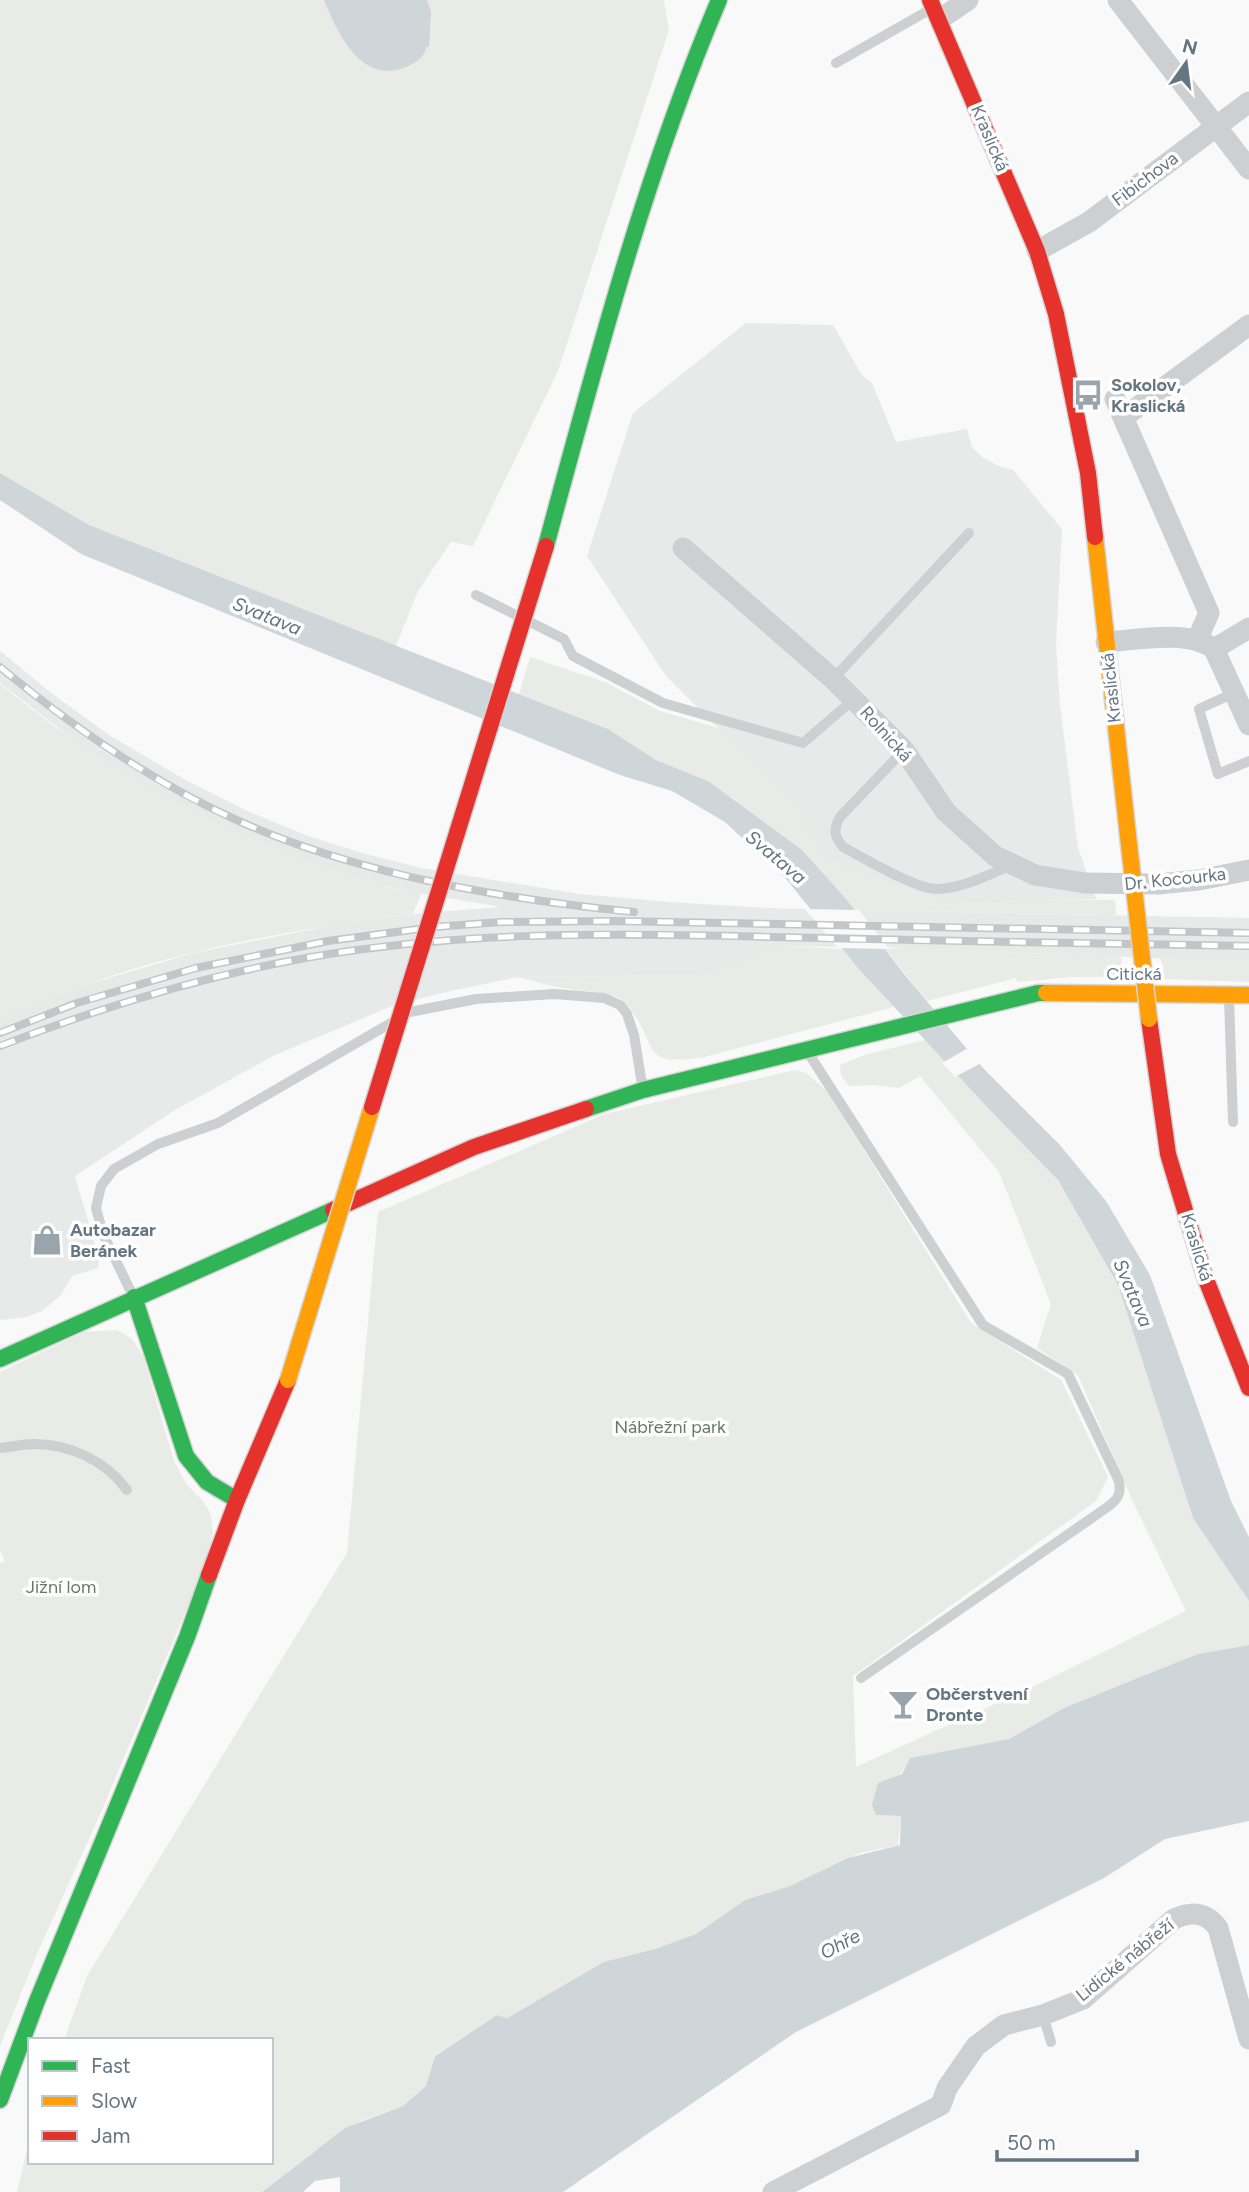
<svg xmlns="http://www.w3.org/2000/svg" width="1249" height="2192" viewBox="0 0 1249 2192" font-family="Figtree,sans-serif">
<style>
.built{fill:#e8e9e9}
.green{fill:#e8ebe6}
.water{fill:#ced6d9}
.pier{fill:#f9f9f9}
.lines{fill:none;stroke-linecap:round;stroke-linejoin:round}
.fast-casing{stroke:#d5d6d7;stroke-width:19}
.slow-casing{stroke:#d5d6d7;stroke-width:19}
.jam-casing{stroke:#d5d6d7;stroke-width:19}
.lane{stroke:#cecfd0;stroke-width:10}
.street{stroke:#cecfd0;stroke-width:21}
.fast{stroke:#30b455;stroke-width:16}
.slow{stroke:#ff9f0a;stroke-width:16}
.jam{stroke:#e5322d;stroke-width:16}
.rail-casing{stroke:#c3c5c6;stroke-width:8}
.rail{stroke:#fff;stroke-width:5;stroke-dasharray:16;stroke-linecap:butt}
.slow-bridge-casing{stroke:#d5d6d7;stroke-width:19;stroke-linecap:butt}
.jam-bridge-casing{stroke:#d5d6d7;stroke-width:19;stroke-linecap:butt}
.slow-bridge{stroke:#ff9f0a;stroke-width:16}
.jam-bridge{stroke:#e5322d;stroke-width:16}
.labels{text-anchor:middle;dominant-baseline:central;stroke-width:7;stroke-linejoin:round;paint-order:stroke}
.street-label{font-size:18px;fill:#657683;stroke:#fff}
.poi-label{font-size:18px;font-weight:bold;fill:#657683;stroke:#fff;text-anchor:start}
.park-label{font-size:18px;fill:#687a64;stroke:#fff}
.water-label{font-size:19px;font-style:italic;fill:#60757c;stroke:#fff}
</style>
<rect width="100%" height="100%" fill="#f9f9f9"/>
<!-- built -->
<path class="built" d="M746,323l87,2 29,50 10,8 24,59 71,-13 5,18 11,11 16,8 14,4 49,59 -6,116 4,60 18,143 18,51h-60l-48,5 -47,-2 -113,-41 -29,-35 7,-10 -140,-140 -79,-120 46,-143z
M0,651l50,41 59,43 78,46 58,29 63,26 54,17 59,15 158,26 89,8 101,6 480,10v44l-339,-14 -129,-2 -68,29 -195,2 -67,14 -54,13 -122,51 -100,55 -100,66 24,82 -1,10 -26,8 -11,19 -19,16 -15,6 -27,3v-303l72,-28 121,-36 156,-31 76,-9 76,-6 -85,-14 -61,-15 -56,-18 -65,-27 -59,-29 -80,-48 -95,-73z"/>
<!-- green -->
<path class="green" d="M0,0h664l5,30 -111,341 -85,175 -22,-4 -33,49 -22,55 -307,-121 -89,-52z
M530,657l75,25 55,29 58,17 89,89 -8,9 29,35 113,41 47,2 48,-5 79,1 1,15 -261,-5 -54,-61 -93,-68 -52,-21 -50,-32 -87,-34z
M0,684c106,86 226,159 359,194 19,5 43,15 63,14l-9,22c-93,12 -187,27 -277,54 -46,14 -91,32 -136,49z
M781,946l62,3 51,58 -190,50c-66,11 -44,-11 -74,-48 -4,-4 -7,-9 -11,-11 -14,-6 -28,-6 -43,-8 -19,-2 -39,-8 -58,-13l195,-2z
M910,948l211,9 2,20h-52l-54,5 -1,-4 -89,23 -42,-52z
M1161,958l88,3v21l-86,-3z
M925,1040l133,140 60,105 75,233 56,83v44l-51,9 -53,21 -81,33 -55,31 -99,19 -34,57 25,1 -3,29 -38,8 -70,33 -45,14 -49,34 -41,15 -122,54 -26,15 -10,-3 -62,40 -9,31 -23,20 -40,14 -50,32 -51,40h-245l13,-55v25h241v-122h-207l23,-64 260,-423 31,-341 227,-98 190,-44 11,3 21,18 144,232 90,57 47,97 -12,24 -243,175 3,91 191,-87 139,-69 -52,-107 -56,-129 -41,-27 14,-44 -52,-132 -79,-96 -21,12 -25,-3 -25,1 -8,-10 -1,-11 25,-10z
M117,1330l15,9 11,17 31,105 13,24 17,17 7,13 2,19 -10,36 -101,240 -66,146 -36,90v-483l5,-2 -5,-10v-179l84,-40z"/>
<!-- water -->
<path class="water" d="M324,0h103l4,12 -2,35h-3c-1,10 -9,15 -18,19 -46,21 -70,-32 -84,-66z
M0,473l89,52 519,204 48,31 52,21 93,68 46,51 57,74 79,94 76,76 47,57 44,74 81,226 18,36v64l-56,-83 -75,-233 -60,-105 -68,-70 -132,-142 -71,-88 -62,-58 -53,-31 -52,-16 -539,-221 -81,-54z
M1249,1645v176l-84,18 -61,39 -308,154 -233,160h-223v-15l-25,4 -12,11h-41l83,-64 58,-22 23,-20 9,-30 62,-41 10,3 97,-56 51,-13 41,-15 49,-34 45,-14 58,-28 52,-13 1,-29 -25,-1 -4,-10 6,-22 24,-9 8,-16 99,-19 55,-31 81,-33 53,-21z"/>
<!-- pier -->
<path class="pier" d="M805,909l54,1 30,39 -51,-1z
M970,1047l13,15 -28,15 -13,-14z"/>
<g class="lines">
<!-- fast casing -->
<g class="fast-casing">
<path id="fast" d="M546,546c50,-185 98,-369 173,-546
M586,1109l57,-19 395,-97h8
M134,1297l52,159 21,26 30,18
M0,1359l333,-149
M0,2100l37,-99 150,-364 22,-62"/>
</g>
<!-- slow casing -->
<g class="slow-casing">
<path id="slow" d="M1095,537l33,299
M1046,993l203,2"/>
</g>
<!-- jam casing -->
<g class="jam-casing">
<path id="jam" d="M930,0l107,251 19,63 32,159 7,64
M1149,1019l19,135 37,123 44,111
M333,1210l141,-63 112,-38
M209,1575l28,-75 51,-120"/>
</g>
<!-- lane -->
<path class="lane" d="M836,63l95,-54
M476,595l88,44 9,17 90,47 140,40 51,-44
M833,679l136,-146
M1234,693l-35,16 19,65 31,-13
M904,750l-64,67c-7,13 -6,19 3,30 21,11 74,43 95,42 26,-1 50,-14 73,-24
M1229,997l4,125
M807,1051l176,274 85,49 51,107c2,12 0,17 -10,25l-248,172
M133,1296l-30,-62 -7,-26 5,-22 13,-17 44,-25 60,-21 192,-111 66,-13 79,-5 49,4 16,7 7,9 7,21 9,55
M0,1448c11,-1 23,-4 34,-4 36,0 72,17 93,46
M1043,2015l8,27"/>
<!-- street -->
<path class="street" d="M1118,0l131,169
M940,19l28,-19
M1037,251l52,-29 160,-120
M1115,399l94,214 -12,27
M1124,417l125,-92
M683,548l150,131 71,71 42,62 49,44 40,19 50,8 73,1 41,-4 50,-10
M1106,642c31,-2 82,-13 108,7l35,76
M1214,649l35,-21
M773,2192l168,-87 6,-17 29,-42 28,-21 39,-10 40,-16 91,-80c17,-8 32,-7 44,9l31,111"/>
<!-- fast -->
<use href="#fast" class="fast"/>
<!-- slow -->
<use href="#slow" class="slow"/>
<!-- jam -->
<use href="#jam" class="jam"/>
<!-- rail casing -->
<g class="rail-casing">
<path id="rail" d="M0,667c74,61 153,116 241,155 120,53 262,77 393,90
M0,1033l77,-30 119,-35 132,-27 106,-14 67,-5 113,-1 635,12
M0,1046c91,-35 184,-64 279,-83 164,-33 328,-30 494,-26 159,4 317,6 476,9"/>
</g>
<!-- rail -->
<use href="#rail" class="rail"/>
<!-- slow-bridge casing -->
<g class="slow-bridge-casing">
<path id="slow-bridge" d="M1128,836l21,183
M288,1380l84,-273"/>
</g>
<!-- jam-bridge casing -->
<g class="jam-bridge-casing">
<path id="jam-bridge" d="M372,1107l174,-561"/>
</g>
<!-- slow-bridge -->
<use href="#slow-bridge" class="slow-bridge"/>
<!-- jam-bridge -->
<use href="#jam-bridge" class="jam-bridge"/>
</g>
<!-- icons -->
<defs>
<g id="bus-bare" transform="scale(2.415)"><path d="M-5-6H5V4H4V6H2V4H-2V6H-4V4H-5ZM-3.5-4V0h7V-4ZM-3.5 1.2v1.5H-2V1.2ZM2 1.2v1.5H3.5V1.2Z" fill="#99a4ac" stroke="#fff" stroke-width="2.5" paint-order="stroke"/></g>
<g id="shop-bare" transform="scale(2.415)"><path d="M-5-2.5h2.3a2.7 3.5 0 0 1 5.4 0H5L5.5 6h-11ZM-1.5-2.5h3a1.5 2.3 0 0 0-3 0Z" fill="#99a4ac" stroke="#fff" stroke-width="2.5" paint-order="stroke"/></g>
<g id="bar-bare" transform="scale(2.415)"><path d="M-6-5H6L.8 .8V4.5H3.5V6h-7V4.5H-.8V.8Z" fill="#99a4ac" stroke="#fff" stroke-width="2.5" paint-order="stroke"/></g>
</defs>
<g fill-rule="evenodd">
<use href="#bus-bare" x="1088" y="395"/>
<use href="#shop-bare" x="47" y="1240"/>
<use href="#bar-bare" x="903" y="1704"/>
</g>
<g class="labels">
<!-- street labels -->
<g class="street-label">
<text transform="translate(990 138) rotate(67)">Kraslická</text>
<text transform="translate(1145 179) rotate(-37)">Fibichova</text>
<text transform="translate(1111 688) rotate(-96)">Kraslická</text>
<text transform="translate(886 734) rotate(48)">Rolnická</text>
<text transform="translate(1175 879) rotate(-6)">Dr. Kocourka</text>
<text x="1134" y="974">Citická</text>
<text transform="translate(1197 1247) rotate(73)">Kraslická</text>
<text transform="translate(1125 1960) rotate(-39)">Lidické nábřeží</text>
</g>
<!-- poi labels -->
<g class="poi-label">
<text x="1111" y="385">Sokolov,<tspan x="1111" dy="21">Kraslická</tspan></text>
<text x="70" y="1230">Autobazar<tspan x="70" dy="21">Beránek</tspan></text>
<text x="926" y="1694">Občerstvení<tspan x="926" dy="21">Dronte</tspan></text>
</g>
<!-- park labels -->
<g class="park-label">
<text x="670" y="1427">Nábřežní park</text>
<text x="61" y="1587">Jižní lom</text>
</g>
<!-- water labels -->
<g class="water-label">
<text transform="translate(267 616) rotate(22)">Svatava</text>
<text transform="translate(776 857) rotate(40)">Svatava</text>
<text transform="translate(1133 1293) rotate(67)">Svatava</text>
<text transform="translate(840 1944) rotate(-28)">Ohře</text>
</g>
</g>
<!-- legend -->
<rect x="28" y="2038" width="245" height="126" fill="#ffffff" stroke="#c1c8cd" stroke-width="2"/>
<rect x="42" y="2061" width="35" height="10" fill="#30b455" stroke="#c1c8cd" stroke-width="2"/>
<text x="91" y="2073" font-size="21" fill="#657683">Fast</text>
<rect x="42" y="2096" width="35" height="10" fill="#ff9f0a" stroke="#c1c8cd" stroke-width="2"/>
<text x="91" y="2108" font-size="21" fill="#657683">Slow</text>
<rect x="42" y="2131" width="35" height="10" fill="#e5322d" stroke="#c1c8cd" stroke-width="2"/>
<text x="91" y="2143" font-size="21" fill="#657683">Jam</text>
<!-- north arrow -->
<g transform="translate(1186 63) rotate(14)" stroke="#ffffff" stroke-width="5" paint-order="stroke">
<path d="M0-5L12 26L0 18L-12 26Z" fill="#657683"/>
<text y="-10" font-size="19" font-weight="bold" text-anchor="middle" fill="#657683">N</text>
</g>
<!-- scale -->
<path d="M997 2150v10h140v-10" fill="none" stroke="#657683" stroke-width="3.5"/>
<text x="1007" y="2150" font-size="21" fill="#657683" stroke="#ffffff" stroke-width="5" paint-order="stroke">50 m</text>
</svg>
